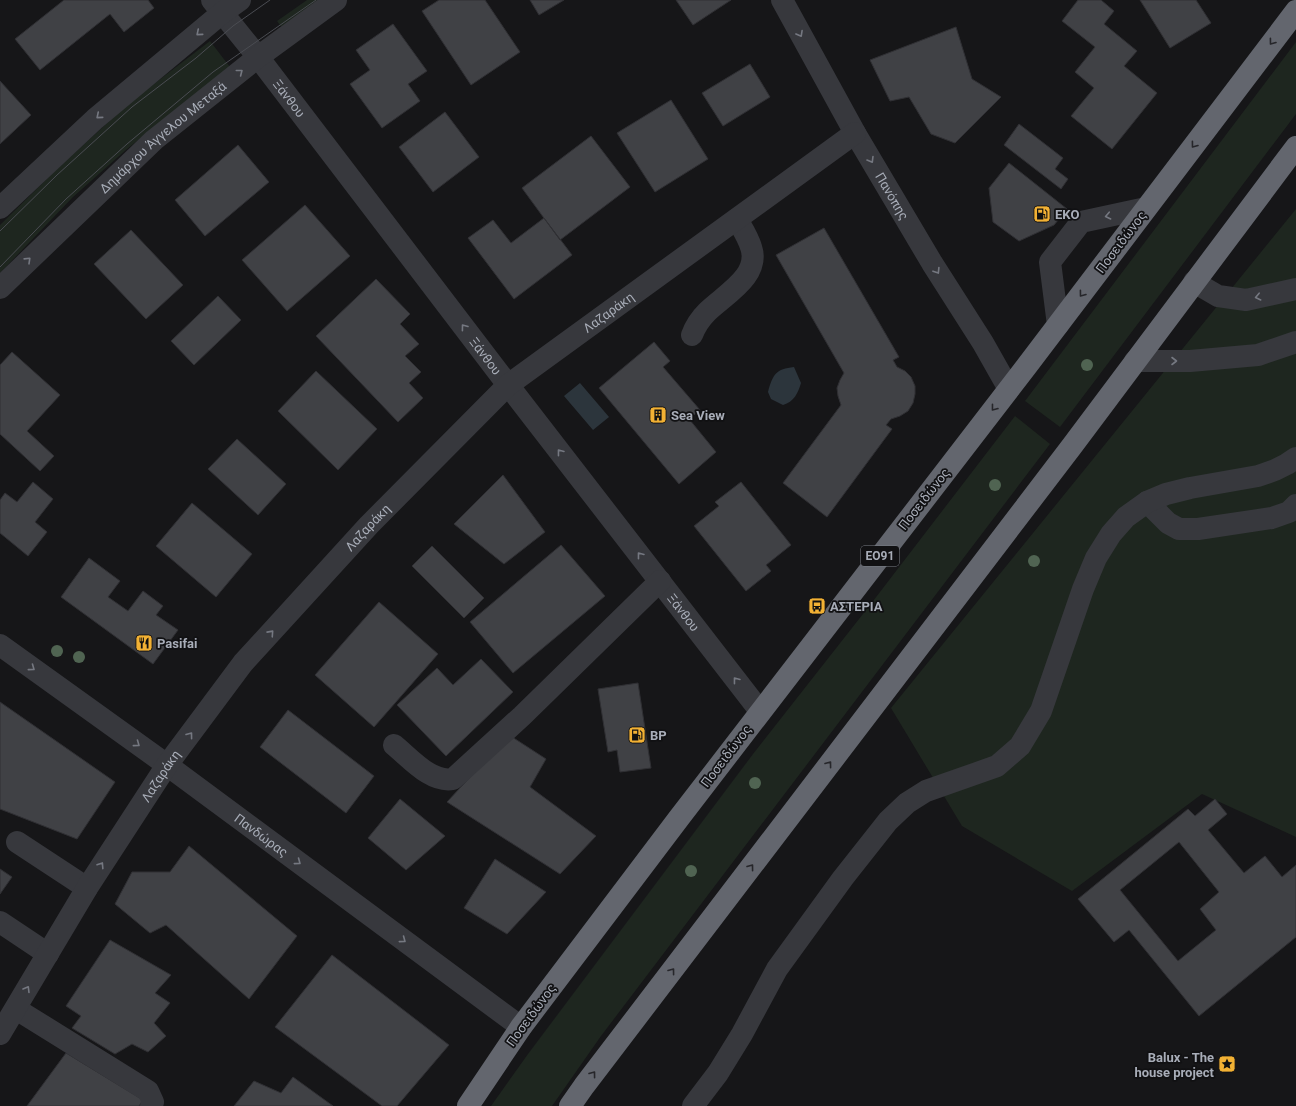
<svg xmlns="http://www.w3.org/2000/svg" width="1296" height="1106" viewBox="0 0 1296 1106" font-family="Roboto,sans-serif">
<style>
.green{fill:#1e261f}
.water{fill:#2c353c}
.building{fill:#404145;stroke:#303034;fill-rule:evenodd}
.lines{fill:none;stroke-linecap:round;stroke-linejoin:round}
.minor{stroke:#37383d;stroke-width:22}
.highway{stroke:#63666e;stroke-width:22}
.tram{stroke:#4a4c52;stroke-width:1}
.tree{fill:#506452}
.oneway{stroke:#757881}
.oneway2{stroke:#26262a}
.labels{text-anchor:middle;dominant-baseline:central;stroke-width:3.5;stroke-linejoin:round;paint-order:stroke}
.shield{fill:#111113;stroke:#7b7e86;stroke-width:1}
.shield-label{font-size:12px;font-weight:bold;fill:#a8adb8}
.street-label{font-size:13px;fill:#a8adb8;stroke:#111113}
.poi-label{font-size:13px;font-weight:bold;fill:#a8adb8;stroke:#111113;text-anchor:start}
</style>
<rect width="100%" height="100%" fill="#161618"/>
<!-- green -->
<path class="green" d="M307,0h15l-40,28 -5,-7z
M210,41l20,26 -103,82 -54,48 -73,76v-48l56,-55 73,-67z
M1296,42v72l-236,313 -35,-26z
M1296,209v628l-94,-43 -130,97 -110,-65 -71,-118z
M1015,416l35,28 -449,592 -49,70h-61l37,-52 225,-300 117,-149z"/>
<!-- water -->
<path class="water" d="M794,367l7,16c-3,10 -7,19 -18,22l-12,-6 -3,-7c5,-18 8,-23 26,-25z
M580,383l29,34 -16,13 -29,-34z"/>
<!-- building -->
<path class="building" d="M64,0h84l6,8 -30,24 -14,-18 -70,56 -25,-31z
M439,0h46l35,52 -49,33 -49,-74z
M530,0h34l-25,15z
M676,0h55l-38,25z
M1078,0h23l13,11 -10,13 33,27 -13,15 33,27 -45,56 -41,-33 23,-28 -19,-16 20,-25 -33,-26z
M1140,0h56l15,23 -41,25z
M393,24l34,47 -19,13 12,17 -38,27 -32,-44 20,-14 -14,-20z
M956,27l16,52 29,18 -46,46 -24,-9 -22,-37 -19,4 -20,-41z
M750,64l20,33 -47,29 -21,-33z
M0,81l31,34 -31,29z
M671,100l37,59 -53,33 -38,-59z
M445,112l34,45 -46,35 -34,-45z
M1019,124l44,34 -8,11 13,10 -7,10 -57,-44z
M591,136l39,51 -70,53 -38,-52z
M238,145l31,37 -64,54 -30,-36z
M1009,163l58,46 -13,16 -35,16 -26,-19 -4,-34z
M305,205l45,51 -63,55 -45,-51z
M544,218l28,37 -58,44 -46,-61 25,-18 18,23z
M824,228l75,129 -6,3 4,7 8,4 6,6 4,9v8l-2,9 -5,8 -8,5 -9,3 -5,6 6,4 -65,88 -44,-34 58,-78 -3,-9 -1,-8 3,-8 4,-7 -68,-118z
M131,230l52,55 -37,34 -52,-55z
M376,279l34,35 -10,10 19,20 -14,12 16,16 -12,11 14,15 -25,24 -82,-86z
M218,296l23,24 -47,45 -23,-24z
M654,342l16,19 -7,6 37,43 -11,9 27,33 -37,32 -80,-96z
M12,352l48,43 -33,36 27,25 -14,15 -40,-37v-69z
M316,371l61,58 -39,41 -60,-59z
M237,439l49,45 -28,31 -50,-46z
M503,475l42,57 -41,32 -50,-40z
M33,482l20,17 -18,23 12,10 -19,24 -28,-23v-33l5,-7 12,9z
M741,482l50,63 -25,20 5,6 -25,20 -52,-65 25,-20 -4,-4z
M192,503l60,51 -36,43 -60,-51z
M561,545l44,51 -92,77 -43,-51z
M432,546l52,52 -20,20 -52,-52z
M89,558l31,23 -12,16 20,14 15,-20 20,15 -7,9 22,15 -25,34 -92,-67z
M379,602l59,52 -64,73 -59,-52z
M481,659l32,33 -67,64 -49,-51 40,-37 16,17z
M638,683l13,85 -31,4 -3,-22 -9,2 -10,-63z
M0,702l115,80 -38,57 -77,-30z
M288,710l86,66 -28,37 -86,-66z
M509,735l37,24 -16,28 66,49 -36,38 -113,-72z
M400,799l45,37 -39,34 -38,-32z
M1215,799l12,15 -19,16 36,43 21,-17 17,21 14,-12v72l-97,79 -70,-86 -15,12 -36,-43 110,-90 7,7zM1179,842l40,50 -19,17 16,21 -38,31 -58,-71z
M189,846l108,90 -48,63 -83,-74 -16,8 -35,-29 17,-32h38z
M495,859l51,33 -39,42 -43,-26z
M0,869l12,8 -12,17z
M110,940l61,35 -16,18 15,10 -16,20 12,13 -18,16 -16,-8 -17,10 -43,-26 9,-12 -15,-10z
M332,955l117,90 -52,61h-15l-107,-79z
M66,1053l77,47 -4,6h-112z
M293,1077l40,29h-99l20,-25 27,12z"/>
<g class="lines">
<!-- minor -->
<g class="minor">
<path id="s1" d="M212,0l46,57 250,328 252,326"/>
<path id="s2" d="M782,0l73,133 77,130 51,80 26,46"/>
<path d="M0,208l95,-89 127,-106 18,-13"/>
<path d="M1194,282l24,14 28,4 50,-11"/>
<path id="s3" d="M0,288l154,-148 104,-83 78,-57"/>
<path d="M1058,325l-8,-63 31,-40 65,-14"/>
<path d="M692,335c3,-8 8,-16 15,-23 17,-17 54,-36 44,-65 -3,-10 -9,-19 -14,-28"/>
<path d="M1135,361h55l68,-6 38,-13"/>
<path d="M1147,502l21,21 11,6h19l74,-11 17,-6 7,-7"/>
<path id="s4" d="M0,645l167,120 354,262"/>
<path d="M394,745c17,14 37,38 59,34l69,-63 138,-135"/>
<path d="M17,842l70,46"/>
<path d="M0,922l48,32"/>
<path d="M16,1009l132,82 5,11 -2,4"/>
<path id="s5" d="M0,1034l87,-146 80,-123 76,-102 126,-138 139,-140 347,-252"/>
<path d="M693,1106l25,-33 24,-39 35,-65 66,-91 45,-57 19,-18 19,-12 71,-25 23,-20 21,-35 42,-122 13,-31 15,-24 15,-17 21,-15 19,-8 24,-6 68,-12 17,-6 12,-6 9,-6"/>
</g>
<!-- highway -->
<path class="highway" d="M468,1106l53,-79 158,-209 347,-451 270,-356
M570,1106l14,-20 488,-640 224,-299"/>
<!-- tram -->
<path class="tram" d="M0,231l57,-56 75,-68 64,-49 37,-32 37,-26
M0,267l66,-68 61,-55 86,-72 103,-72"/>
</g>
<!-- trees -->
<g class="tree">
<circle cx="1087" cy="365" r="6"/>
<circle cx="995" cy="485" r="6"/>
<circle cx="1034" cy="561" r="6"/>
<circle cx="57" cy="651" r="6"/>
<circle cx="79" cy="657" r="6"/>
<circle cx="755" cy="783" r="6"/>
<circle cx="691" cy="871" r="6"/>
</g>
<!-- one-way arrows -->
<defs><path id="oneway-chevron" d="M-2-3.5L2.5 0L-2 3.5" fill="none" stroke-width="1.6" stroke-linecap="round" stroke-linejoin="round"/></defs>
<g class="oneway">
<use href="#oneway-chevron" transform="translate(199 33) rotate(140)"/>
<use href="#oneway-chevron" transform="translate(800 34) rotate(61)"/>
<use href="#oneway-chevron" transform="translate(240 72) rotate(-38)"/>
<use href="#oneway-chevron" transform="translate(99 116) rotate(140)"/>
<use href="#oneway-chevron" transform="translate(871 160) rotate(59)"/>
<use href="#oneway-chevron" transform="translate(1108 216) rotate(168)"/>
<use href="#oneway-chevron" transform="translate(28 260) rotate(-44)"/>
<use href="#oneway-chevron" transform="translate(937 271) rotate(58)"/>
<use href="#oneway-chevron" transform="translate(1258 297) rotate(167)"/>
<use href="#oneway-chevron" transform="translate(464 327) rotate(-127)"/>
<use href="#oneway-chevron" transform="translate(1174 361)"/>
<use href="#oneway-chevron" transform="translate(560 452) rotate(-128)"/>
<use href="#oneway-chevron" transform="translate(640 555) rotate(-128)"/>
<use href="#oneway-chevron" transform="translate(271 633) rotate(-48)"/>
<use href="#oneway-chevron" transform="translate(32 668) rotate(36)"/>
<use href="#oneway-chevron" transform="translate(736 680) rotate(-128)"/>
<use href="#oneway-chevron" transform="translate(190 735) rotate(-53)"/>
<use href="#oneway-chevron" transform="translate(137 744) rotate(36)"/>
<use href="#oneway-chevron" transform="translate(298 862) rotate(37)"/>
<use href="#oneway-chevron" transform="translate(101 865) rotate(-57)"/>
<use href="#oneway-chevron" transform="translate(403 940) rotate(37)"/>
<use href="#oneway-chevron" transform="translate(27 989) rotate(-59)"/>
</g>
<g class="oneway2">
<use href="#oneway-chevron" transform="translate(1272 42) rotate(127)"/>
<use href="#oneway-chevron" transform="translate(1194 145) rotate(127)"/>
<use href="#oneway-chevron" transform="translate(1082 294) rotate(127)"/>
<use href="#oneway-chevron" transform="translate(994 408) rotate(128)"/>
<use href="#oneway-chevron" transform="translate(829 764) rotate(-53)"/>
<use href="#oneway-chevron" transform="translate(751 867) rotate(-53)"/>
<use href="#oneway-chevron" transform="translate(672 971) rotate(-53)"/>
<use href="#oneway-chevron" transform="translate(593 1074) rotate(-53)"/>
</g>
<!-- icons -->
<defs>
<g id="fuel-square" transform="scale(0.9)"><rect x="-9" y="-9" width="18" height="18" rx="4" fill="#f2b134" stroke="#111113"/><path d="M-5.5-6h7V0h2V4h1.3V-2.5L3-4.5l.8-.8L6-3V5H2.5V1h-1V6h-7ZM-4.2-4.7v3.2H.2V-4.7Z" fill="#111"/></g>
<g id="building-square" transform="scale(0.9)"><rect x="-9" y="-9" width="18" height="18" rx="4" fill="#f2b134" stroke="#111113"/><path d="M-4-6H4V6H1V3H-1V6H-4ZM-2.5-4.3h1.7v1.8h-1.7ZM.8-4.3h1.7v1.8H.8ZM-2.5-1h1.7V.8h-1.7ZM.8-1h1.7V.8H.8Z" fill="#111"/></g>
<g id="bus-square" transform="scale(0.9)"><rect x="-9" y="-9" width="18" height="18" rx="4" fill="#f2b134" stroke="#111113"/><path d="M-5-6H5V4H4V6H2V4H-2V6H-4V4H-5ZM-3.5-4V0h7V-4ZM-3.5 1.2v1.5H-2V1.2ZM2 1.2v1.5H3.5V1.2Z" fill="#111"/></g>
<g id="restaurant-square" transform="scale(0.9)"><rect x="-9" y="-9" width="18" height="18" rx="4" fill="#f2b134" stroke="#111113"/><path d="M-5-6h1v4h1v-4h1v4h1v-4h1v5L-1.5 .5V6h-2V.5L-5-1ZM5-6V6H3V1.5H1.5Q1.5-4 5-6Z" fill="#111"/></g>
<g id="sight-square" transform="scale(0.9)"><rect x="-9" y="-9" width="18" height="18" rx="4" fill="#f2b134" stroke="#111113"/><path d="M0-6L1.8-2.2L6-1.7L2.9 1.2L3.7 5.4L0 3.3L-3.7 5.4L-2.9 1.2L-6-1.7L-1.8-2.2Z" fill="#111"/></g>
</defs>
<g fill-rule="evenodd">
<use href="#fuel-square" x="1042" y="214"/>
<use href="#building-square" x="658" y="415"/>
<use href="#bus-square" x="817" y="606"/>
<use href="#restaurant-square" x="144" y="643"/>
<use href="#fuel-square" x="637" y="735"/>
<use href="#sight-square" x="1227" y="1064"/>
</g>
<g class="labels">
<!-- shield labels -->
<rect class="shield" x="861" y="546" width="38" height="20" rx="3"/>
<g class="shield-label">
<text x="880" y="556">ΕΟ91</text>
</g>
<!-- street labels -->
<g class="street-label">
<text stroke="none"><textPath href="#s1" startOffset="125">Ξάνθου</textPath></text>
<text stroke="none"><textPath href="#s3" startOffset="222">Δημάρχου Άγγελου Μεταξά</textPath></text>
<text stroke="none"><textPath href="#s2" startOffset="225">Πανόπης</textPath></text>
<text transform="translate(1121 242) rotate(-53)">Ποσειδώνος</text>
<text stroke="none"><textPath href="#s5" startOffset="952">Λαζαράκη</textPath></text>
<text stroke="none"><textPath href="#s1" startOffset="449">Ξάνθου</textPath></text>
<text transform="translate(924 499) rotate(-52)">Ποσειδώνος</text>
<text stroke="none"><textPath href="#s5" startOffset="628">Λαζαράκη</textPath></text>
<text stroke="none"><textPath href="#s1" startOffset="773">Ξάνθου</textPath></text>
<text transform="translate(726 756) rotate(-53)">Ποσειδώνος</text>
<text stroke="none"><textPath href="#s5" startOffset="304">Λαζαράκη</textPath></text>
<text stroke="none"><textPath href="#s4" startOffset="323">Πανδώρας</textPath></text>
<text transform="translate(531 1015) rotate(-54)">Ποσειδώνος</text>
</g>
<!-- poi labels -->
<g class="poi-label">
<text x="1055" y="214">EKO</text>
<text x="671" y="415">Sea View</text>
<text x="830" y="606">ΑΣΤΕΡΙΑ</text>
<text x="157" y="643">Pasifai</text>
<text x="650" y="735">BP</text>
<text x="1214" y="1057" text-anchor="end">Balux - The<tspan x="1214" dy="15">house project</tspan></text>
</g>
</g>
</svg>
